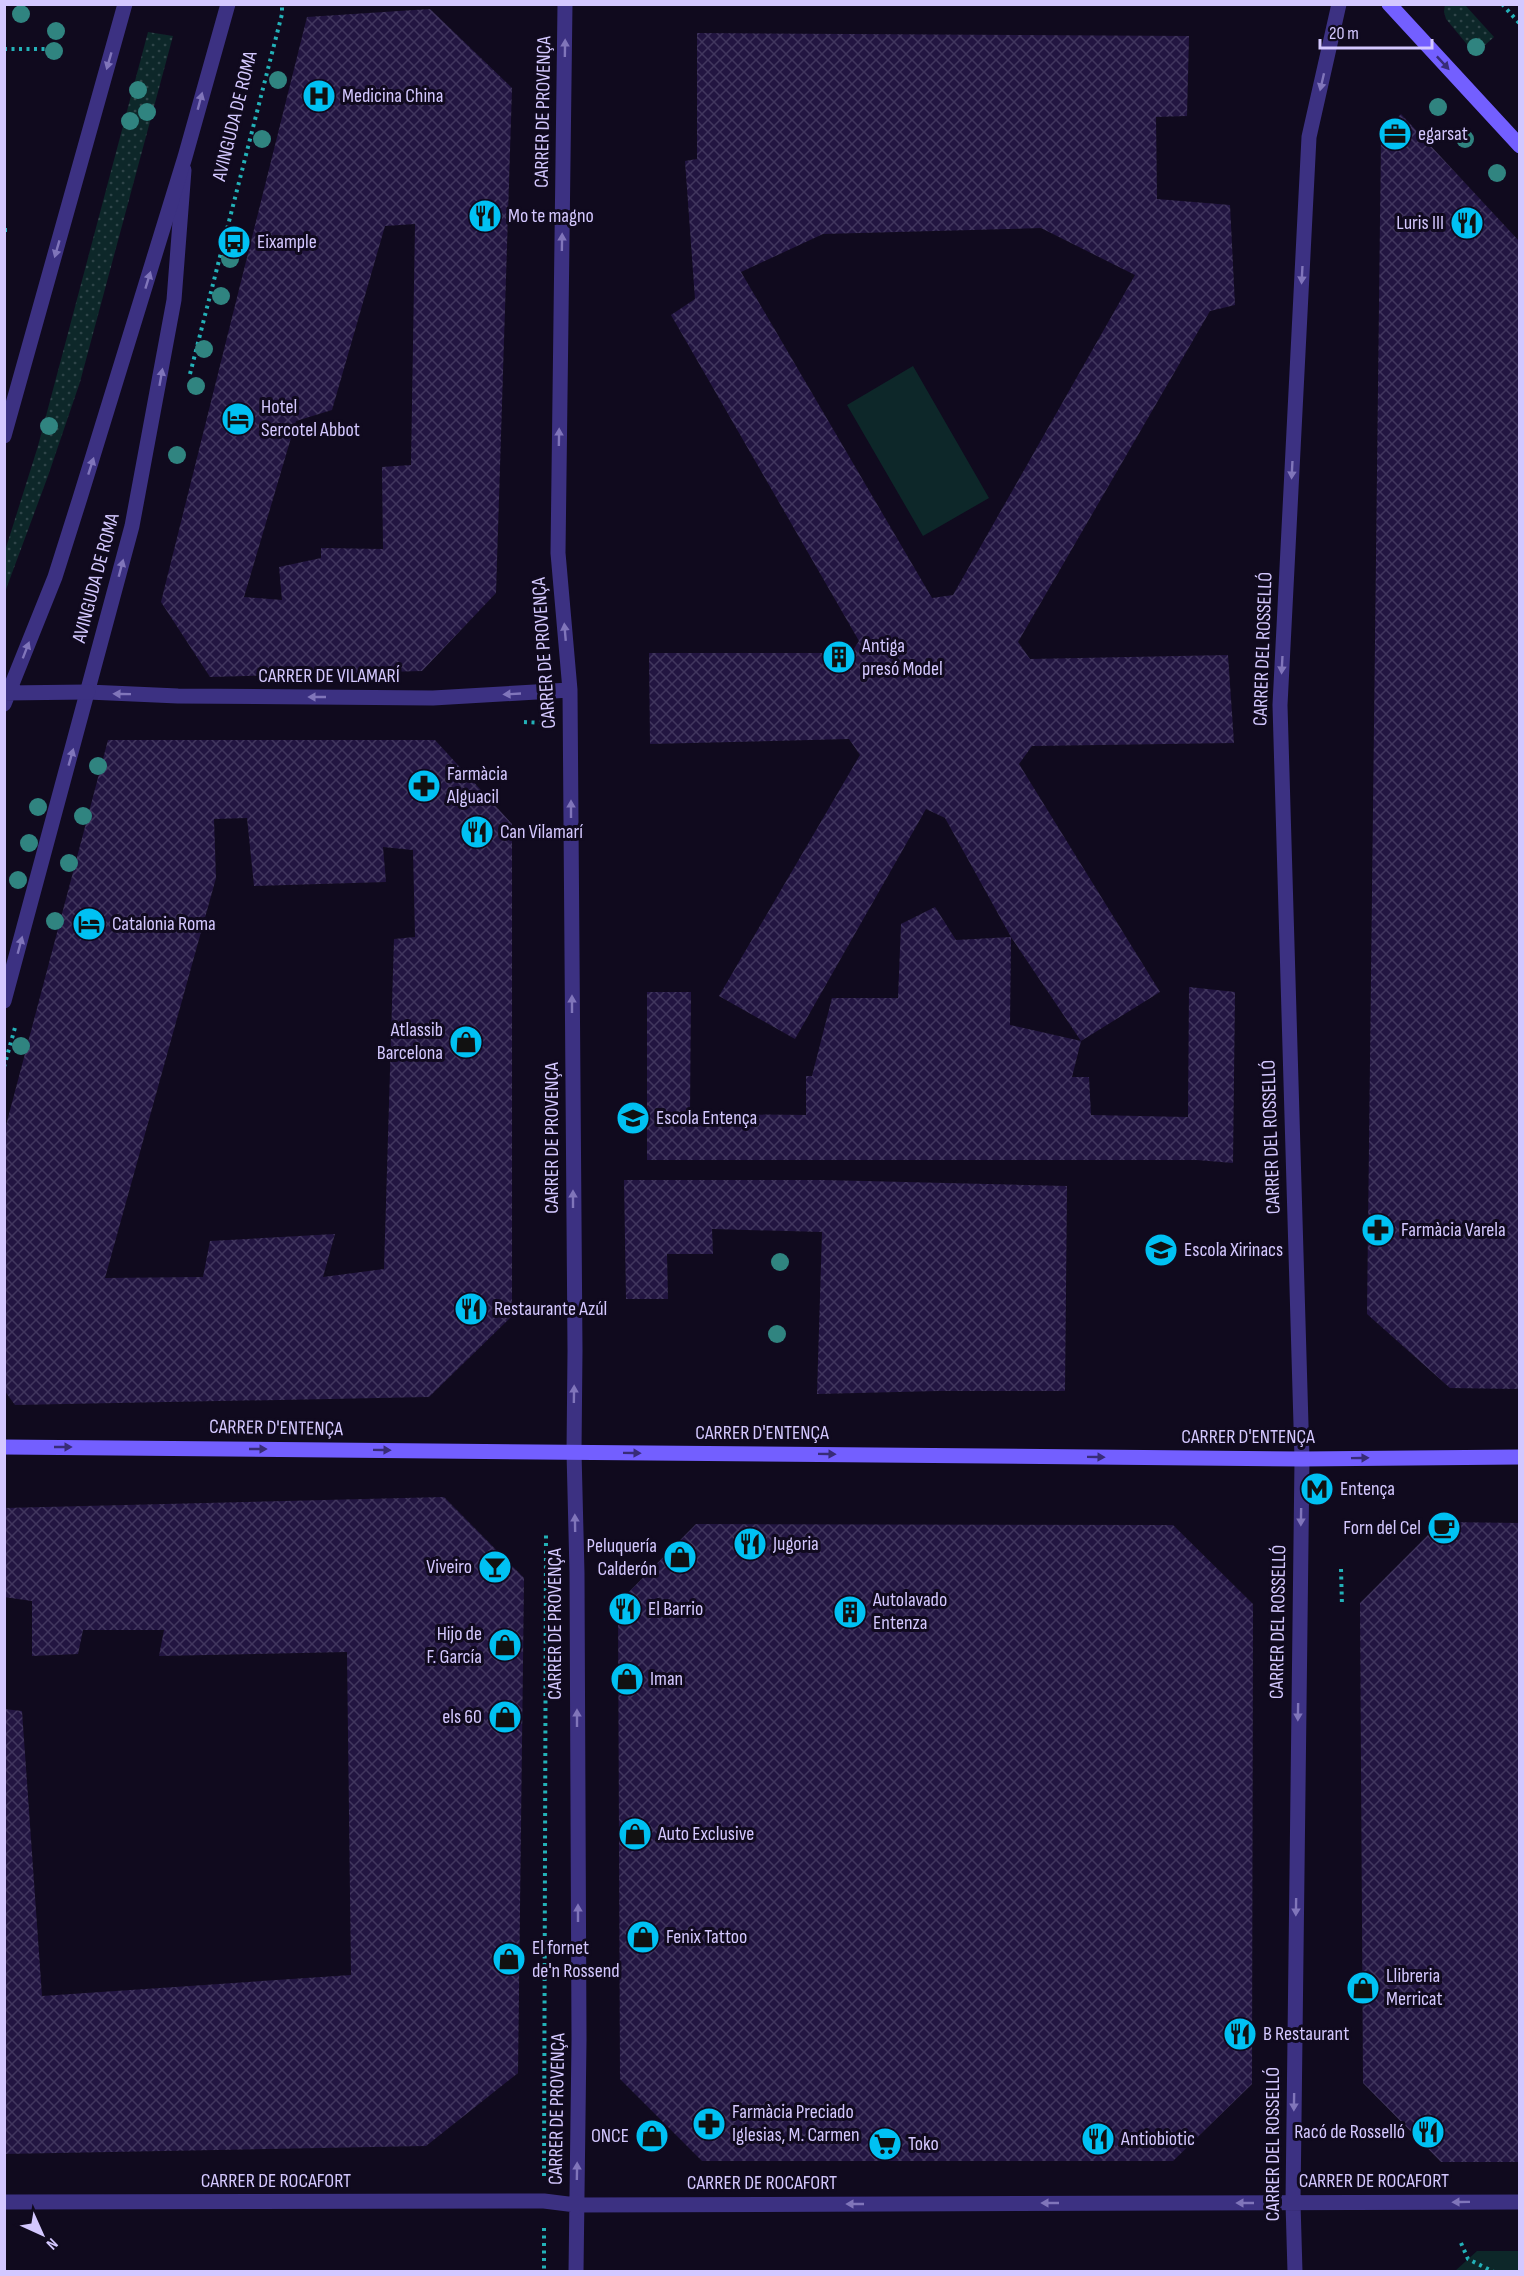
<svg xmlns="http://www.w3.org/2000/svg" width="1524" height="2276" viewBox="0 0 1524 2276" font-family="'Sofia Sans Condensed',sans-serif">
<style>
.grass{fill:url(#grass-dots)}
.park{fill:#0d2729}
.building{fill:url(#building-cross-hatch);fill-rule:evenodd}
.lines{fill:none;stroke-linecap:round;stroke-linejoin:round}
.path{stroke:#23b1b8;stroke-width:4;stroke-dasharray:3 4.5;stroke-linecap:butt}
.minor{stroke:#3c3182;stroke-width:15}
.tertiary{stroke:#3c3182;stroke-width:15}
.secondary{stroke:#735fff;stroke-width:15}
.tree{fill:#308480}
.oneway{fill:#8075ba}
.oneway2{fill:#382c78}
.labels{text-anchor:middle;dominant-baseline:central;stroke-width:6;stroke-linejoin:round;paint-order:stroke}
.poi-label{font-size:20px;fill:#d4c8ff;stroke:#100a1e;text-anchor:start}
.street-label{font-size:20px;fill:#d4c8ff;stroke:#100a1e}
</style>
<defs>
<pattern id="grass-dots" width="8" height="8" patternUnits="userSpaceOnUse" patternTransform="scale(1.5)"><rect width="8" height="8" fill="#0d2729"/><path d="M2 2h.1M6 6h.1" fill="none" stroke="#2f4549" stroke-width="1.8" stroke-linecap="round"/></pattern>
<pattern id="building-cross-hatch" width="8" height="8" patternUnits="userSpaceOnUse" patternTransform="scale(1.5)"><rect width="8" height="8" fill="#221541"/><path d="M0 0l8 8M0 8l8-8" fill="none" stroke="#41365e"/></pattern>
</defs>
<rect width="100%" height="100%" fill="#100a1e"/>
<!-- grass -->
<path class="grass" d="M1445,4l20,1 29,32 -19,17 -29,-35 -2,-7z
M148,32l25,4 -93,346 -32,94 -43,116v-41l33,-105z"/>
<!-- park -->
<path class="park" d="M913,366l76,132 -66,38 -76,-131z
M1477,2251h42v20h-64z"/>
<!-- building -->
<path class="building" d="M430,9l82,79 -16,505 -74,78 -212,6 -49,-75 146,-585zM415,224l-4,241 -29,2 1,82 -62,-1v10l-42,9 3,33 -38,-3 52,-176 36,-11 53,-184z
M697,33l492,3 -2,80 -31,1 1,82 73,6 5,100 -25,6 -192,331 12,17 198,-4 6,88 -202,3 -13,18 141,228 -79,49 -9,36h17l2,38 97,2 1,-130 46,5 -2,171 -36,-3h-550v-168h44l-1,122 116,1v-39h6l20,-78h66l3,-74 34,-17 21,33 55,-3 -66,-119 -19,-9 -131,230 -76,-43 141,-241 -11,-16 -199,5 -1,-91h202l8,-12 -188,-326 24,-16 -10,-138 12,-2zM1041,228l94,47 -182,320 -21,3 -191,-326 82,-38zM1011,937l70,104 -71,-16z
M1401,114l119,128v1147l-70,-1 -83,-74 14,-1178z
M108,740h327l77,84v492l-83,81 -414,8 -11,-15v-257zM247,818l7,68 132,-4 -3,-35 30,3 2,87 -21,2 -10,330 -61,8 12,-43 -125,7 -7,36 -98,1 111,-400 -2,-59z
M624,1180h199l244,6 -2,205h-127l-121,3 5,-162 -110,-3 1,25h-46l1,45h-42z
M444,1497l80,81 -6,495 -92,73 -422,8v-445l18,2 20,285 309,-21 -4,-323 -188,4 5,-26h-81l-5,24 -46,2v-55l-28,-4v-89z
M1441,1522l79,1v639h-79l-78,-79 -3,-480z
M696,1524l477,1 80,79 -1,480 -79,77h-471l-82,-82 -2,-476z"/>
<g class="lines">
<!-- path -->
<path class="path" d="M1502,4l18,20
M4,49h59
M4,230h6
M190,374l92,-360v-10
M524,722l20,1
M4,1067l12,-43
M1341,1569l1,37
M1376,2133l9,-2
M544,2176l2,-641
M544,2228v44
M1461,2243l7,16 26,13"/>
<!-- minor -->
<path class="minor" d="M565,4l-7,549 12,137 5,661 -1,101 3,121 2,467 -3,232
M88,692l90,4 255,2 137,-8
M4,1001l128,-475 42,-226 10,-130
M4,2202l540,-1 32,4 944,-3
M1295,2272l-2,-69 9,-744 -22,-754 29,-568 30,-133"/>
<!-- tertiary -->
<path class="tertiary" d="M4,436l121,-432
M4,693l84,-1
M4,704l51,-127 25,-79 105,-341 43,-153"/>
<!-- secondary -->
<path class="secondary" d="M1389,4l131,142
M4,1447l1298,12 218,-2"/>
</g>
<!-- trees -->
<g class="tree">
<circle cx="21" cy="14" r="9"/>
<circle cx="56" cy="31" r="9"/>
<circle cx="1476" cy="47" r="9"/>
<circle cx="54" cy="51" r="9"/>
<circle cx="278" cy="80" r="9"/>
<circle cx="138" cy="90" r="9"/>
<circle cx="1438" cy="107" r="9"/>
<circle cx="147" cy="112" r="9"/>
<circle cx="130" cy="121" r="9"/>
<circle cx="262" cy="139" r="9"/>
<circle cx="1465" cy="139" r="9"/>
<circle cx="1497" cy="173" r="9"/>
<circle cx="230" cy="259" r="9"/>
<circle cx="221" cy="296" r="9"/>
<circle cx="204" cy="349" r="9"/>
<circle cx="196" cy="386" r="9"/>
<circle cx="49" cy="426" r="9"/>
<circle cx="177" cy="455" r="9"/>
<circle cx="98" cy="766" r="9"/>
<circle cx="38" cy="807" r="9"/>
<circle cx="83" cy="816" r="9"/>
<circle cx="29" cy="843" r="9"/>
<circle cx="69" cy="863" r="9"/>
<circle cx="18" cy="880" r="9"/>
<circle cx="55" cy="921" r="9"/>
<circle cx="21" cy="1046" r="9"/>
<circle cx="780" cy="1262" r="9"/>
<circle cx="777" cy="1334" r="9"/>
</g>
<!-- one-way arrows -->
<defs><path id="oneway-solid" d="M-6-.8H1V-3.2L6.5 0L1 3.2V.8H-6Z" transform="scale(1.5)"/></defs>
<g class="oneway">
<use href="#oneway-solid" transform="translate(565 48) rotate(-89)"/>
<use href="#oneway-solid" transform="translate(109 61) rotate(106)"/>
<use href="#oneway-solid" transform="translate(1322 82) rotate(103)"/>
<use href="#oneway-solid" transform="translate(200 101) rotate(-75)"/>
<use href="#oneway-solid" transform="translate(562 242) rotate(-89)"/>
<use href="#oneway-solid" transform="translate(57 249) rotate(106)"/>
<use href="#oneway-solid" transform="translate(1302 275) rotate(93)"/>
<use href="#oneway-solid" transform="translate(148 280) rotate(-73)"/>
<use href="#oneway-solid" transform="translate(161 377) rotate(-80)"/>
<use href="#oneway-solid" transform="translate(559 437) rotate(-89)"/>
<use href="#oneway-solid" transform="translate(91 466) rotate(-72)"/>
<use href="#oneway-solid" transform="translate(1292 470) rotate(93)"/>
<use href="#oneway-solid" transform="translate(121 568) rotate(-75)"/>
<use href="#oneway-solid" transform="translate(565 632) rotate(-95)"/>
<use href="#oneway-solid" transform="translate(26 650) rotate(-69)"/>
<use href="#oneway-solid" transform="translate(1282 665) rotate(93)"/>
<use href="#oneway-solid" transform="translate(122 694) rotate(-179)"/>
<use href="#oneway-solid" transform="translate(512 694) rotate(177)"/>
<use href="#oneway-solid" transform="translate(317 697) rotate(-180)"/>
<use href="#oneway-solid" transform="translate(71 757) rotate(-74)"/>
<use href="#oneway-solid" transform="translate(571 809) rotate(-90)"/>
<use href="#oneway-solid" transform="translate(20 945) rotate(-75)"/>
<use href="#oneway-solid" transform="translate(572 1004) rotate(-90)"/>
<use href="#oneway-solid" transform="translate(573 1199) rotate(-90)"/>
<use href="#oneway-solid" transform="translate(574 1394) rotate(-89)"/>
<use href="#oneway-solid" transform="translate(1301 1517) rotate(91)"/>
<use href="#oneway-solid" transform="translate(575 1523) rotate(-91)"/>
<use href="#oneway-solid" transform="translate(1298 1712) rotate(91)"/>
<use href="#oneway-solid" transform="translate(577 1718) rotate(-90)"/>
<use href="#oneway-solid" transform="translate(1296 1907) rotate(91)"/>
<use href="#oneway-solid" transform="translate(578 1913) rotate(-90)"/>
<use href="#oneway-solid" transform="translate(1294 2102) rotate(91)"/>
<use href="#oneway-solid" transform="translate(577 2171) rotate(-89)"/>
<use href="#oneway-solid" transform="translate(1461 2202) rotate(179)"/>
<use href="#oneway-solid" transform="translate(1050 2203) rotate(180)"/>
<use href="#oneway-solid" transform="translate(1245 2203) rotate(180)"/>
<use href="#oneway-solid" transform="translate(855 2204) rotate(180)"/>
</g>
<g class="oneway2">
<use href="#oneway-solid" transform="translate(1443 63) rotate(47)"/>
<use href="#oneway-solid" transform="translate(63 1447)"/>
<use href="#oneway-solid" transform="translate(258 1449)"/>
<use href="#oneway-solid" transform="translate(382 1450) rotate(1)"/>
<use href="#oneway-solid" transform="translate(632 1453) rotate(1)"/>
<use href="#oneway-solid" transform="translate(827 1454) rotate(1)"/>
<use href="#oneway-solid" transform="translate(1096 1457) rotate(1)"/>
<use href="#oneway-solid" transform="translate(1360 1458) rotate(-1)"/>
</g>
<!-- icons -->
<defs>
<g id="hospital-disc" transform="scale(1.725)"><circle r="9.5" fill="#00c1f3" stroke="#100a1e"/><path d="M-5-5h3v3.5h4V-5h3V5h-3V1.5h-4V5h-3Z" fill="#111"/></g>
<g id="office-disc" transform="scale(1.725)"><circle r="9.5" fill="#00c1f3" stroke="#100a1e"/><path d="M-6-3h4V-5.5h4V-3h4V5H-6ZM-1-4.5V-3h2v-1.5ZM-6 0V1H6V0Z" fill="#111"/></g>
<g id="restaurant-disc" transform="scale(1.725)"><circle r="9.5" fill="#00c1f3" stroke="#100a1e"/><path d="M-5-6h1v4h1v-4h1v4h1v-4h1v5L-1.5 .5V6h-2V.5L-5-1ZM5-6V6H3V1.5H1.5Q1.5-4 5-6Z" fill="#111"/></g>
<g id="bus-disc" transform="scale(1.725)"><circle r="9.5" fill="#00c1f3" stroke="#100a1e"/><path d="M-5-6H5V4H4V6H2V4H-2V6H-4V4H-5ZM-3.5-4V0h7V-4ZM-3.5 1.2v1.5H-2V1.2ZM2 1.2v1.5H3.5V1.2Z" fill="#111"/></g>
<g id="hotel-disc" transform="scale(1.725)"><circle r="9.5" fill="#00c1f3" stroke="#100a1e"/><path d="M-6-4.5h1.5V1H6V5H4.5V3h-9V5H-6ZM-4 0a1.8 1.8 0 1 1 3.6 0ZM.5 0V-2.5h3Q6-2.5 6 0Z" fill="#111"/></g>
<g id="building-disc" transform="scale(1.725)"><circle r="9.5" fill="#00c1f3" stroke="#100a1e"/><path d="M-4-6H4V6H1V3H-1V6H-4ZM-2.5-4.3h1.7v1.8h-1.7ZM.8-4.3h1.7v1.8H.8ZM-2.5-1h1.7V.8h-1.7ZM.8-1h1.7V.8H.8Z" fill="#111"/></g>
<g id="pharmacy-disc" transform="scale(1.725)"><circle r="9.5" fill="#00c1f3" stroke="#100a1e"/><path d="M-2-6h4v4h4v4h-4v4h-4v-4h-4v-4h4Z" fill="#111"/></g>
<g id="shop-disc" transform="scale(1.725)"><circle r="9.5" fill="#00c1f3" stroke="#100a1e"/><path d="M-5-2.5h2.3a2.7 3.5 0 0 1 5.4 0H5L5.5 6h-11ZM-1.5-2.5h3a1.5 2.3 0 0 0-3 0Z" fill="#111"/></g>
<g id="school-disc" transform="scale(1.725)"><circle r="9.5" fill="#00c1f3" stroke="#100a1e"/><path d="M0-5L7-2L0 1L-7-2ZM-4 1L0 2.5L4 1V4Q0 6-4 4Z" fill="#111"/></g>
<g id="metro-disc" transform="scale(1.725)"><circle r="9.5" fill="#00c1f3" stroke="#100a1e"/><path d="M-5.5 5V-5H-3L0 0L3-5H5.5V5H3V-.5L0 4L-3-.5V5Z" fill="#111"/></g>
<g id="cafe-disc" transform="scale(1.725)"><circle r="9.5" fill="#00c1f3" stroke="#100a1e"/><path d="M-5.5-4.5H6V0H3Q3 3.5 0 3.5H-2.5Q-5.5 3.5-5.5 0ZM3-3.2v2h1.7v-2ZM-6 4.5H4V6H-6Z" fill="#111"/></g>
<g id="bar-disc" transform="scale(1.725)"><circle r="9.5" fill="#00c1f3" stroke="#100a1e"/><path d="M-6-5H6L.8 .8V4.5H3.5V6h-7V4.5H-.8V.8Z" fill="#111"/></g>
<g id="supermarket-disc" transform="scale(1.725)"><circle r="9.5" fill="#00c1f3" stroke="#100a1e"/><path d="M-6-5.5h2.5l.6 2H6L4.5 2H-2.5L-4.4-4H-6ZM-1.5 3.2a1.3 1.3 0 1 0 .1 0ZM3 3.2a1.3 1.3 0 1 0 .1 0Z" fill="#111"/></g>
</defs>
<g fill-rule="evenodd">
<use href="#hospital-disc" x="319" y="96"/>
<use href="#office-disc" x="1395" y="134"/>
<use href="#restaurant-disc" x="485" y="216"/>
<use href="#restaurant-disc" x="1467" y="223"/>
<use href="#bus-disc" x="234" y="242"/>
<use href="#hotel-disc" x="238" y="419"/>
<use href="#building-disc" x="839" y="657"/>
<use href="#pharmacy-disc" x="424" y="786"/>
<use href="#restaurant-disc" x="477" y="832"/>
<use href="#hotel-disc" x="89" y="924"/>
<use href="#shop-disc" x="466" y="1042"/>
<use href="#school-disc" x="633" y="1118"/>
<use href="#pharmacy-disc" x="1378" y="1230"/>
<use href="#school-disc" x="1161" y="1250"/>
<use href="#restaurant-disc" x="471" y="1309"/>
<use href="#metro-disc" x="1317" y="1489"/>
<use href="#cafe-disc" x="1444" y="1528"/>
<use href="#restaurant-disc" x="750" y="1544"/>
<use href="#shop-disc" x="680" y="1557"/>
<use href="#bar-disc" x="495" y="1567"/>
<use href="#restaurant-disc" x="625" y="1609"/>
<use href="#building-disc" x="850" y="1612"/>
<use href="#shop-disc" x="505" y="1645"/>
<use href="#shop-disc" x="627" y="1679"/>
<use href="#shop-disc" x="505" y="1717"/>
<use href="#shop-disc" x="635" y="1834"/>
<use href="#shop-disc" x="643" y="1937"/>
<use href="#shop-disc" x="509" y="1959"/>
<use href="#shop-disc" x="1363" y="1988"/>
<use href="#restaurant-disc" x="1240" y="2034"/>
<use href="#pharmacy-disc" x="709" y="2124"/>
<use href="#restaurant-disc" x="1428" y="2132"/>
<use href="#shop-disc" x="652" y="2136"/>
<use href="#restaurant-disc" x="1098" y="2139"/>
<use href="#supermarket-disc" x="885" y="2144"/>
</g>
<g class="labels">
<!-- poi labels -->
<g class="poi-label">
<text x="342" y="96">Medicina China</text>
<text x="1418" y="134">egarsat</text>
<text x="508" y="216">Mo te magno</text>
<text x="1444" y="223" text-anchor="end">Luris III</text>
<text x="257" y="242">Eixample</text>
<text x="261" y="407">Hotel<tspan x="261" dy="23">Sercotel Abbot</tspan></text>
<text x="862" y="646">Antiga<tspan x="862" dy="23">presó Model</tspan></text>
<text x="447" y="774">Farmàcia<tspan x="447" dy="23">Alguacil</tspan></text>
<text x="500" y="832">Can Vilamarí</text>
<text x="112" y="924">Catalonia Roma</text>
<text x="443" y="1030" text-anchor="end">Atlassib<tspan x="443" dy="23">Barcelona</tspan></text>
<text x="656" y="1118">Escola Entença</text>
<text x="1401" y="1230">Farmàcia Varela</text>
<text x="1184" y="1250">Escola Xirinacs</text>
<text x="494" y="1309">Restaurante Azúl</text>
<text x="1340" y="1489">Entença</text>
<text x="1421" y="1528" text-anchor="end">Forn del Cel</text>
<text x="773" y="1544">Jugoria</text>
<text x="657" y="1546" text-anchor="end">Peluquería<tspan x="657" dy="23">Calderón</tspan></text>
<text x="472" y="1567" text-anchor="end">Viveiro</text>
<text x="873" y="1600">Autolavado<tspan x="873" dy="23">Entenza</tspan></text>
<text x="648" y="1609">El Barrio</text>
<text x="482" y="1634" text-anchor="end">Hijo de<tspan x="482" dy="23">F. García</tspan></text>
<text x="650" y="1679">Iman</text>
<text x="482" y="1717" text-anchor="end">els 60</text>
<text x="658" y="1834">Auto Exclusive</text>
<text x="666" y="1937">Fenix Tattoo</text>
<text x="532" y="1948">El fornet<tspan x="532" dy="23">de'n Rossend</tspan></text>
<text x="1386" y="1976">Llibreria<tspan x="1386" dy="23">Merricat</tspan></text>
<text x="1263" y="2034">B Restaurant</text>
<text x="732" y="2112">Farmàcia Preciado<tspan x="732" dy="23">Iglesias, M. Carmen</tspan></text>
<text x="1405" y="2132" text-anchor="end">Racó de Rosselló</text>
<text x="629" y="2136" text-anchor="end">ONCE</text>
<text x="1121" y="2139">Antiobiotic</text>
<text x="908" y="2144">Toko</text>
</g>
<!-- street labels -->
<g class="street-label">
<text transform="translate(543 112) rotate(-89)">CARRER DE PROVENÇA</text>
<text transform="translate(235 116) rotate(-76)">AVINGUDA DE ROMA</text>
<text transform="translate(96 578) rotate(-75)">AVINGUDA DE ROMA</text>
<text transform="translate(1263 649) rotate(-88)">CARRER DEL ROSSELLÓ</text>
<text transform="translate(544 653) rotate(-94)">CARRER DE PROVENÇA</text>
<text x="329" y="676">CARRER DE VILAMARÍ</text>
<text transform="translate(1271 1137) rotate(-92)">CARRER DEL ROSSELLÓ</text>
<text transform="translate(552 1138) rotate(-90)">CARRER DE PROVENÇA</text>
<text transform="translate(276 1428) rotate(1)">CARRER D'ENTENÇA</text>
<text x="762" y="1433">CARRER D'ENTENÇA</text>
<text x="1248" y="1437">CARRER D'ENTENÇA</text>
<text transform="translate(1278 1622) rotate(-89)">CARRER DEL ROSSELLÓ</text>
<text transform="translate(555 1624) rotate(-90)">CARRER DE PROVENÇA</text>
<text transform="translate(557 2109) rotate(-89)">CARRER DE PROVENÇA</text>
<text transform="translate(1273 2144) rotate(-90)">CARRER DEL ROSSELLÓ</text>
<text x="276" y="2181">CARRER DE ROCAFORT</text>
<text x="1374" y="2181">CARRER DE ROCAFORT</text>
<text x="762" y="2183">CARRER DE ROCAFORT</text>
</g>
</g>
<!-- border -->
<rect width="1524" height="2276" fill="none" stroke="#d4c8ff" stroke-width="12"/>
<!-- north arrow -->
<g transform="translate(42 2234) rotate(135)" stroke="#100a1e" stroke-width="4.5" paint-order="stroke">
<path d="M0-4.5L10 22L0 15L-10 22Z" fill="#d4c8ff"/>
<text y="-9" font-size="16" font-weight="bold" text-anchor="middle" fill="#d4c8ff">N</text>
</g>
<!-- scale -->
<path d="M1320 39v9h112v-9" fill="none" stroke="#d4c8ff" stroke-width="3"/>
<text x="1329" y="39" font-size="18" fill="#d4c8ff" stroke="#100a1e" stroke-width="4.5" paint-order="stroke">20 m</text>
</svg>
